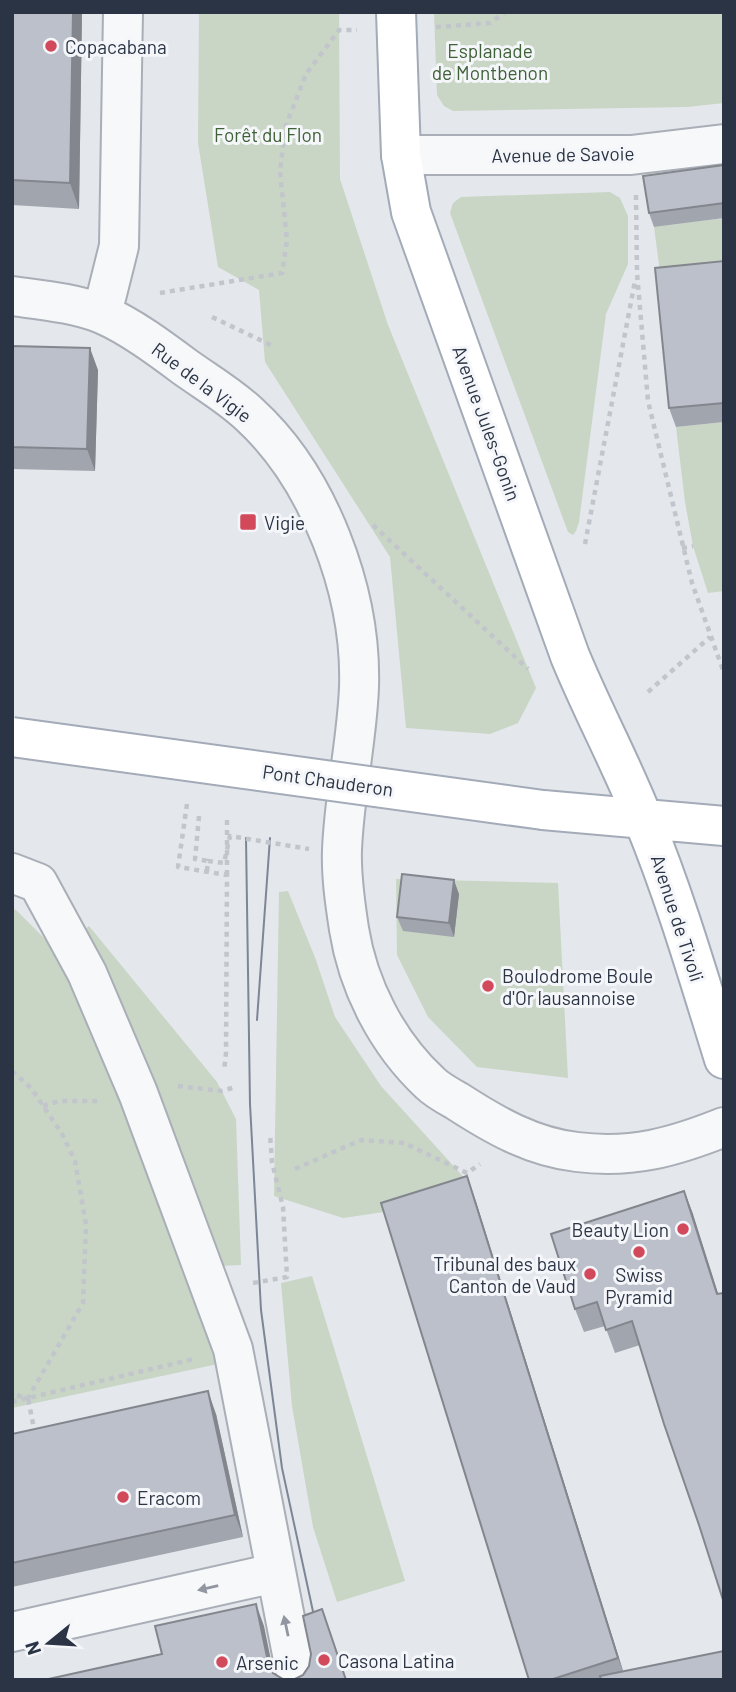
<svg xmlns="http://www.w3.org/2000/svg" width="736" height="1692" viewBox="0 0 736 1692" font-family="Barlow,sans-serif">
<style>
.green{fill:#c9d6c5}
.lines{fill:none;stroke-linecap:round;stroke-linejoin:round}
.minor-casing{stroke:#a9aeb7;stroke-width:42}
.major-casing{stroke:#a3abb8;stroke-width:42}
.path{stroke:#c2c5cb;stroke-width:4.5;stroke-dasharray:5 5;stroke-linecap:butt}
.minor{stroke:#f7f8fa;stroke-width:38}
.major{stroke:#fff;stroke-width:38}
.tram{stroke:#7d8696;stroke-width:2}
.major-bridge-casing{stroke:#a3abb8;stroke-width:42;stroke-linecap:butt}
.path-bridge{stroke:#c2c5cb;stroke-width:4.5;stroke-dasharray:5 5;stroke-linecap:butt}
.major-bridge{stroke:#fff;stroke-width:38}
.wall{fill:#a1a5ae}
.shaded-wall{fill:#83868d}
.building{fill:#bbc0ca;stroke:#83868d;stroke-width:2}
.oneway{fill:#9196a0}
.poi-dot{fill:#d1495b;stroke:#f4f6f9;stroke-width:2.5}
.labels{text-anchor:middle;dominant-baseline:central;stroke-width:6;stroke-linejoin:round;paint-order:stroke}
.poi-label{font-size:19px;fill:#2b3445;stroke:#f4f6f9;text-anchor:start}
.park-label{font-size:19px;fill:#3f6138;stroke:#f4f6f9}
.street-label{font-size:19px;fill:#2b3445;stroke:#f4f6f9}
</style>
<rect width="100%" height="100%" fill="#e4e7ec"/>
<!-- green -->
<path class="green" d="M199,12h140l1,167 48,146 148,363 -18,35 -28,11 -84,-6 -16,-171 -125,-195 -6,-72 -41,-23 -20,-124z
M434,12h290v91l-37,4 -234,4 -9,-5 -7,-11z
M610,192l10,6 8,18v48l-22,50 -27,208 -3,9 -3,4 -5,-3 -118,-319 3,-10 8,-6z
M724,218v63l-62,6 -8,-60z
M724,422v169l-16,2 -15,-47 -8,-44 -9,-75z
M396,879l162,4 10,195 -91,-11 -49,-50 -31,-62z
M288,891l28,69 19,57 46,69 87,96 4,17 -129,19 -69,-22 5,-304z
M12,909l4,1 72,72 130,382 -206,44z
M89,926l128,156 19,37 5,146 -22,1 -135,-336z
M312,1276l93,305 -68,21 -24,-75 -21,-121 -11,-123z"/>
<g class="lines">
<!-- minor casing -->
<g class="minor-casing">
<path id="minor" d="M401,155h230l93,-11
M12,296c29,4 63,7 90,18 28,12 59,35 83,53 21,15 45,29 64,47 70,64 113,178 110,273 -2,54 -15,109 -17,163 -1,26 3,53 7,79 9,57 38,114 81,154 7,7 18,13 27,18 37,24 75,46 120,51 55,7 97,-5 147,-25
M102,314l17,-68 4,-234
M12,873l26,10 49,90 51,120 95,256 64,331
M12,1632l263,-59"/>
</g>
<!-- major casing -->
<g class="major-casing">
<path id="major" d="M396,12l5,143 10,57 159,444c23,56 52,109 74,165 32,78 55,158 80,238
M543,810l181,16"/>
</g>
<!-- path -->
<path class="path" d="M436,27l54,-4 15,-11
M636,195l1,78 11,128 44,182 32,90
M160,293l122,-20 5,-33 -7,-68 5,-44 21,-54 33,-44h18
M212,317l63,30
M373,525l155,144
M585,544l50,-263
M682,548l11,-2
M648,692l62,-55
M187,804l-9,63 49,8 -1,178 -2,18
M199,816l-4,43 13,2
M227,875v-55
M12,1071l19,17 31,46 13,27 11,64 -3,78 -55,95 -16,-4
M178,1086l43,5 15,-4
M43,1106l16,-5h39
M295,1169l66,-29 43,3 63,30 13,-9
M253,1283l34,-6 -4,-70 -11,-45 -2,-28
M12,1402l15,-4
M35,1434l-7,-36 166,-39"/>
<!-- minor -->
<use href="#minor" class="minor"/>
<!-- major -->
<use href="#major" class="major"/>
<!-- tram -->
<path class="tram" d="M246,838l4,266 11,206 21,158 35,162
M257,1020l13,-182"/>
<!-- major-bridge casing -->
<g class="major-bridge-casing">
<path id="major-bridge" d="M12,737l531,73"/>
</g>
<!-- path-bridge -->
<path class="path-bridge" d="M207,871l1,-10 16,2 6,-27 79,13"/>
<!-- major-bridge -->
<use href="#major-bridge" class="major-bridge"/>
</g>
<!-- wall -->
<path class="wall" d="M12,12h70l-3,197 -67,-4z
M724,165v53l-70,9 -5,-14z
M724,261v161l-48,5 -7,-19z
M12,346l86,24 -3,101 -83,-2z
M459,894l-5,43 -51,-6 -6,-14z
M467,1176l9,26 147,470 101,8h-195z
M684,1191l9,23 6,311 -59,-180 -25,8 -10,-27 -21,6 -9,-23z
M216,1414l27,123 -231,50v-153z"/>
<!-- shaded-wall -->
<path class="shaded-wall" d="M73,12h9l-3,197 -9,-26z
M90,348l8,22 -3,101 -8,-22z
M454,880l5,14 -5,43 -5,-14z
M467,1176l9,26 150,478 -8,-22z
M684,1191l9,23 31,98 -7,-18z
M208,1391l8,23 27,123 -8,-22z
M256,1604l8,22 11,54 -7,-18z"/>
<!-- building -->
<path class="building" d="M12,12h61l-3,171 -58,-3z
M724,165v38l-75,10 -6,-37z
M724,261v142l-55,5 -14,-140z
M12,346l78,2 -3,101 -75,-2z
M402,874l52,6 -5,43 -52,-6z
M467,1176l151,482 -68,22h-21l-148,-477z
M684,1191l33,103 7,-1v310l-25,-78 -35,-101 -32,-103 -26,9 -9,-28 -22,7 -24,-75z
M208,1391l27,124 -223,48v-129z
M256,1604l12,58 5,11 10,6 8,1h-247l118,-26 -7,-28z
M322,1609l24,71h-53l10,-5 6,-9 2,-12 -8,-38z
M724,1651v29h-123l-1,-4z"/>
<!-- one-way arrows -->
<defs><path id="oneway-solid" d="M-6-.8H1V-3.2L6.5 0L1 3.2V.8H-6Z" transform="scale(1.75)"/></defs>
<g class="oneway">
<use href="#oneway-solid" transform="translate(208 1588) rotate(167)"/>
<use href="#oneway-solid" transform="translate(286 1626) rotate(-102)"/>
</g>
<!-- markers -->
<g class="poi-dot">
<circle cx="51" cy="46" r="7"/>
<rect x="239" y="513" width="18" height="18" rx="3.5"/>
<circle cx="488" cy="986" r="7"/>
<circle cx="683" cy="1229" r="7"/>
<circle cx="639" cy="1252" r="7"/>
<circle cx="590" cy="1274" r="7"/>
<circle cx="123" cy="1497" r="7"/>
<circle cx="324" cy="1660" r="7"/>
<circle cx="222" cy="1662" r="7"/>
</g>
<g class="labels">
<!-- poi labels -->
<g class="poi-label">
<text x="65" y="46">Copacabana</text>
<text x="264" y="522">Vigie</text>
<text x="502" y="975">Boulodrome Boule<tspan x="502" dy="22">d'Or lausannoise</tspan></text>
<text x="669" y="1229" text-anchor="end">Beauty Lion</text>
<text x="576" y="1263" text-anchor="end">Tribunal des baux<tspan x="576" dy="22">Canton de Vaud</tspan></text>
<text x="639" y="1274" text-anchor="middle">Swiss<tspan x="639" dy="22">Pyramid</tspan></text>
<text x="137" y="1497">Eracom</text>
<text x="338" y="1660">Casona Latina</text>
<text x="236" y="1662">Arsenic</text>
</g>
<!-- park labels -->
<g class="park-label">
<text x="490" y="50">Esplanade<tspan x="490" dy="22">de Montbenon</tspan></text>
<text x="268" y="134">Forêt du Flon</text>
</g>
<!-- street labels -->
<g class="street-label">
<text transform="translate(563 154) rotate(-1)">Avenue de Savoie</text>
<text transform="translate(202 382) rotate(37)">Rue de la Vigie</text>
<text transform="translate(487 423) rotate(70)">Avenue Jules-Gonin</text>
<text transform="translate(328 780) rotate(8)">Pont Chauderon</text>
<text transform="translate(678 918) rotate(72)">Avenue de Tivoli</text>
</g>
</g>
<!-- border -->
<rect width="736" height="1692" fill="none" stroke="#2b3445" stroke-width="28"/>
<!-- north arrow -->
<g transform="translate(49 1643) rotate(252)" stroke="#f4f6f9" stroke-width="5" paint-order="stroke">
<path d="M0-5L12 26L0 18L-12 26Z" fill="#2b3445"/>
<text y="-10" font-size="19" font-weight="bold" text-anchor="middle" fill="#2b3445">N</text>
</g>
</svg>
